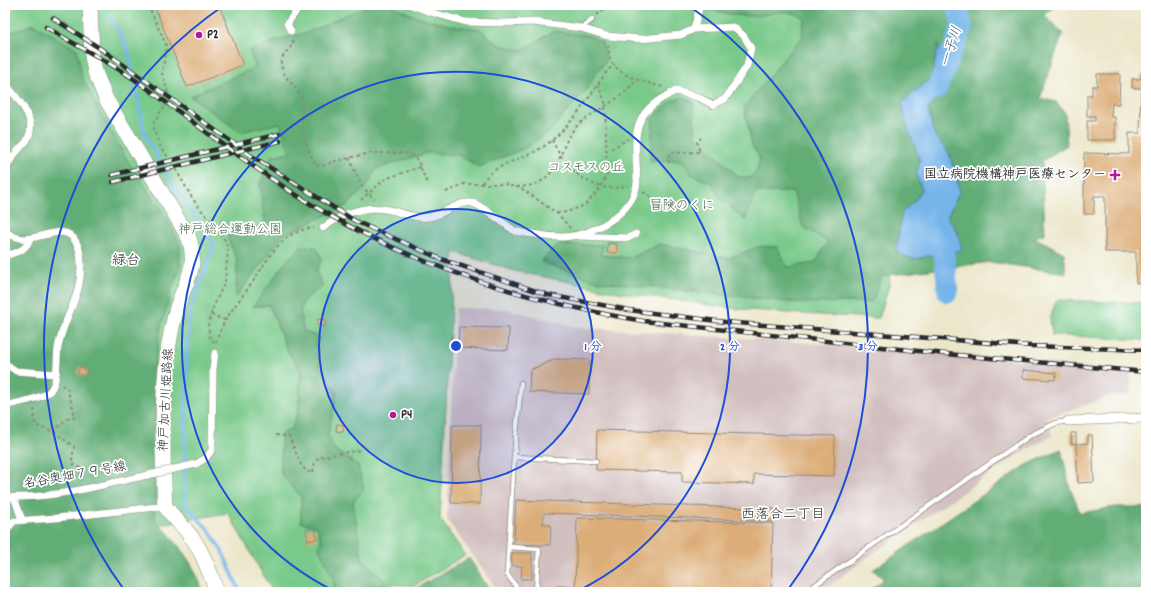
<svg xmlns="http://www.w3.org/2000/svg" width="1151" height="597" viewBox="0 0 1151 597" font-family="Dekko,'Klee One',sans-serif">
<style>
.industrial{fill:#d2bfbf}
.green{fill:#79c98a;stroke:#527a5a}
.forest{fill:#62ad76;stroke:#466c50;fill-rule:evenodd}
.water{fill:#76b5e9;stroke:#50708a}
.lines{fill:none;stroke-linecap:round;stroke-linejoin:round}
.stream{stroke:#76b5e9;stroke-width:3.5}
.river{stroke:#76b5e9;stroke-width:21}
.building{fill:#dcad78}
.service-casing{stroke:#8c897b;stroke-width:6}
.pedestrian-casing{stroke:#8c897b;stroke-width:8}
.minor-casing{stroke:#8c897b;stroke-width:10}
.primary-casing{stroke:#8c897b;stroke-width:16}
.path{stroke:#8c897b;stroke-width:2;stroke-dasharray:3 3;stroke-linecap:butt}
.service{stroke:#fff;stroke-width:4.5}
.pedestrian{stroke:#fff;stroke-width:7}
.minor{stroke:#fff;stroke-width:9}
.primary{stroke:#fff;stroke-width:15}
.rail-casing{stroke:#2b2b2b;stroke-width:4.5}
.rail{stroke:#fff;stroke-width:3;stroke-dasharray:9;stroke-linecap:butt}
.pedestrian-bridge-casing{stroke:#8c897b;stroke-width:8;stroke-linecap:butt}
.pedestrian-bridge{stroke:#fff;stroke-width:7}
.ring{fill:none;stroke:#1d4ed8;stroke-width:2}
.poi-dot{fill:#b5179e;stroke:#fff;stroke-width:1.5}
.labels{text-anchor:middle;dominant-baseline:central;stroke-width:3.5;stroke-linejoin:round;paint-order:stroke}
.poi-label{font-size:13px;font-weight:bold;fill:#2b2b2b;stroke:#fff;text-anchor:start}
.park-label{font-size:13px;fill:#46624c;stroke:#fff}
.street-label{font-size:13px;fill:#2b2b2b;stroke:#fff}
.water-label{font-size:14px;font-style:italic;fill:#455b6e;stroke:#fff}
.neighbourhood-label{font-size:14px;fill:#2b2b2b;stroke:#fff}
.centre{fill:#1d4ed8;stroke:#fff;stroke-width:2}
.ring-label{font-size:12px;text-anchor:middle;font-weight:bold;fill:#1d4ed8;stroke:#fff;stroke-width:3.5;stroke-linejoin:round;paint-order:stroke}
</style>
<rect width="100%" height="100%" fill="#fff"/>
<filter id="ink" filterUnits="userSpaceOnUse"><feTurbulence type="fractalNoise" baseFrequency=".025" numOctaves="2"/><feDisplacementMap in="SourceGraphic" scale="8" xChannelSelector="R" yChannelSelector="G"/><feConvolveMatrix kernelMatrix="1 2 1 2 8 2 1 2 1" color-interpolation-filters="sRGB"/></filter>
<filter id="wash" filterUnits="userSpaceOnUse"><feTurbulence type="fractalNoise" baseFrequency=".012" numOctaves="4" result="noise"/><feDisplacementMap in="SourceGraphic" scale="16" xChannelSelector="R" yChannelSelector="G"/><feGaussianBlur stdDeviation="0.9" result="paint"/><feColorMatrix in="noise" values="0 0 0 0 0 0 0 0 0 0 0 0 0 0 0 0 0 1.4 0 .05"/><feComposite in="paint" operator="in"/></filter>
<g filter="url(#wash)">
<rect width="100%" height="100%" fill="#ece7cb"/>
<!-- industrial -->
<path class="industrial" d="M455,308l52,1 69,18 322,22 134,12 99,12v21l-21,2 -63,22 5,18 -32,17 -142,97 -58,42h-321l-52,-72z"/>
<!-- green -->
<path class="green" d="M5,5h900l-21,249 6,28 -11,36 -79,-4 -71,-6 -111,-16 -103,-21 -61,-19 -14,267 25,36 -51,31 -46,-4 -24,10h-71l-45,-79 -78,13 -145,35z
M1057,300l89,3v37l-94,-5 -2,-18z"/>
<!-- forest -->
<path class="forest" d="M369,5h21l25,11 39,10 26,3 19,16 24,5 30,-19 37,5 12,6 4,20 -9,9 -11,19 -37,42 -24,16 -46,19 -21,-12 -31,-2 -51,16 -7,14 -21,22 -65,30 -47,62 1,-36 -10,-25 38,-11 -5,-41 12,-28 18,-4 -10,-29 -40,9 -50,-36 66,-29 -7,-16 35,-13 22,-5z
M707,5h349l-12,10 19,18 -23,65 16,4 9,11 2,32 -25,16 3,73 -11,3 30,16 2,20 -76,-11 -108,14 -10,26 -73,1 -202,-22 -56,-19 15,-17h47l-2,10 29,3 30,-14 69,14 31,-12 17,1 10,20 28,-4 13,-21 -25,-15 -10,-35h-37l-11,28 -25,-22 -8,-15 -21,-9 -9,-14 -32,1 3,-42 18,-18 14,-4 8,6 3,34 43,40 11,1 7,-7 3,-12 -8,-14 -8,-38 58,-70 2,-19c-21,-13 -31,-2 -52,-2 -15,1 -31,-4 -46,-8zM938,45v51l-10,13 7,27 14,17 11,38 -13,26 11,16 -62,18 6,-38 13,-13 7,-11 -6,-14 4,-15 -18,-57 30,-26z
M33,24l44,25 5,28 14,28 31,55 39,57 14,27v24l-9,23 -10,36 -6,36v156c20,21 40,44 48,73h-198v-557z
M301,246l15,1 6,12 -6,12 7,15c-22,14 -27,20 -19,45l15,7 -4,6 6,23 16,26 -9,42 7,15 23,16 6,23 -11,13 9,56 30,31h23l54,-31 22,34h-164l8,-5 -3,-12 -13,-27 2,-8 -4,-13 -16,-5v-25l-20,-23v-40l11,-5 6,-18 3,-39 -14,-22 -18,-45 -16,2 31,-43z
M1061,449l9,39 10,25 35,-6h28l3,85h-277l15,-13 -11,-9 152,-104z"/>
<!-- water -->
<path class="water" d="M938,44l8,32 -8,20 -10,14 7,26 14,17 11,38 -13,26 11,16 4,17 -50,9 -16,-8 6,-38 13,-13 7,-11 -6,-14 4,-15 -14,-36 -4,-21 30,-26z"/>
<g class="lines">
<!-- stream -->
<path class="stream" d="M109,14l19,35 17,86 30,53 39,57 -24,65 -3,47 -3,147 25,26 14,23 17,39"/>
<!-- river -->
<path class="river" d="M937,89l25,-62 -5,-22
M943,245l5,47"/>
</g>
<g id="blocks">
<!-- building -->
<path class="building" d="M154,5h65l24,60 -56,22z
M1097,74h23l-1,30h-7l-1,13h4v23h-28v-19h8v-5h-8v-21h5v-9h5z
M1141,74h5v14h-14v-9h9z
M1141,93h5v190h-10v-31h-31v-56h-11v18h-10v-61l45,1v-21h11z
M608,243l9,1v9h-10z
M318,319l8,1 -1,7 -8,-2z
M459,327l50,1 -1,22 -50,-2z
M556,359l34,1 -1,34 -60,-2 1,-22z
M80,366l8,5 -3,6 -8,-4z
M1023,370l33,3 -1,7 -32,-2z
M337,424l7,1 -1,7 -7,-1z
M452,425h29l-1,79 -29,-1z
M597,430l238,6 -1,40 -80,-2v10l-72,-2v-10l-86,-2z
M1071,433h5v11h-5z
M1088,435h4l2,47 -16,1 -2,-39 12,-1z
M516,500l258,9v12l-230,-8 -1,11 8,1 -1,20 -36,-1z
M577,518l196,5 -2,69h-196z
M315,528l2,11 -9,2 -2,-11z
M512,553h20v26h-11l1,-13h-10z
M554,586h19v6h-19z"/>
</g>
</g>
<g filter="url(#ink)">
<use href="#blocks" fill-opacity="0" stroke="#8c897b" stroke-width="1"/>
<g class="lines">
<!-- service casing -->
<g class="service-casing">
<path id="service" d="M465,5l23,1 24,-1
M581,28l11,-8
M514,457l7,-74
M509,547l30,2 -3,43
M520,592l-13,-18 7,-117 82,4
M805,592l226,-157 25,-12 12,-2"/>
</g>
<!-- pedestrian casing -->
<g class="pedestrian-casing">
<path id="pedestrian" d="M5,8l6,-3
M694,29l6,-24
M291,31l-4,-7 10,-14 -1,-5
M5,83c11,14 33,36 23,55 -1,4 -5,7 -8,10 -6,7 -12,14 -15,23
M323,228c21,-16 44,-25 71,-17 11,3 23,8 35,6 16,-2 26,-16 43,-14 11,2 32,22 43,28 5,2 13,2 18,3 10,2 21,3 31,3 29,-2 69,-23 73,-54 -1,-47 -10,-70 39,-92l22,6 15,8 12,-6 22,-33 4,-18 -7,-12 -10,-9 -40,2 -13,6 -40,4 -34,-3 -26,-8 -48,-6 -30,1 -37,-1 -36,-10 -19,-7
M5,230c23,25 56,-15 71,12 4,7 5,15 5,23 0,33 -16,50 -22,78 -4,14 1,36 -9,48 -5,7 -35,12 -45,15
M578,236l50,2 8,-4
M5,256c11,-4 22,-5 25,-18
M5,363l11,8 40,3
M196,464l10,-6 6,-8 1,-81 2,-16
M5,497c48,2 96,-12 143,-22
M14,497l8,23
M5,532l9,-11 42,-3 109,-12"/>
</g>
<!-- minor casing -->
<g class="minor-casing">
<path id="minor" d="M1068,421l78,-3"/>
</g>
<!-- primary casing -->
<g class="primary-casing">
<path id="primary" d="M90,5l2,51 3,16 11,27 83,139c10,30 -5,45 -13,73 -16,58 -14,134 -11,195 9,13 22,23 30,36 10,16 16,33 22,50"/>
</g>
<!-- path -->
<path class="path" d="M148,5l19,42 -5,26 7,23 -3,8 -12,18v9l8,19 8,9 22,39 33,42 3,10 -3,31 -13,29 -4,15 2,14 6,4
M597,15l11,-10
M293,40c0,9 -12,14 -12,23 1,14 12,20 19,31 4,8 1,21 2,30 1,12 8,31 14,41l7,1 9,-4 38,-9h38l6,3 4,5 9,22
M608,45c1,5 1,11 3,16 10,17 35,21 52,26
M552,140c9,21 28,42 51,47 8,2 17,0 25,-1
M606,152l22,-13
M349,158l13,28 12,13
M669,163l-1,-6 3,-4 29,-1 -3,-10 4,-4
M482,183c14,-22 45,-23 65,-39 25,-18 43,-49 61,-74l7,-5
M517,187c9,-1 18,-1 26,-7 20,-15 17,-34 31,-51 17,-19 48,-27 62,-50
M446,192l18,-8h40l17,4 38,27 11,13
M643,192l9,5
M361,200l24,-21 35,-12
M557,213l10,-1 18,-7 13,-14 9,-16 -2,-73 -7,-17
M211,315l14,5
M216,343c6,-24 22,-40 36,-60 10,-15 18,-30 31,-42 7,-7 21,-13 31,-13
M34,409l1,16 19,7 20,15 -2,13 2,5 6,3 1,14
M54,432l12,-13 8,-1c1,-11 -5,-18 -6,-28l-6,-5
M276,435l13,1 12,29 6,7h6l2,-10 4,-5 41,-7"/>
<!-- service -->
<use href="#service" class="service"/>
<!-- pedestrian -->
<use href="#pedestrian" class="pedestrian"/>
<!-- minor -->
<use href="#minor" class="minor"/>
<!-- primary -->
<use href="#primary" class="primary"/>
<!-- rail casing -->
<g class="rail-casing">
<path id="rail" d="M53,18l54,35 143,102 105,66 86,38 107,36 81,15 96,12 306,24 115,4
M46,27c32,20 68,37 98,59 48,35 94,71 143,103 107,71 230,111 356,132l303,33 200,18
M112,175l167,-41
M113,182l167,-41"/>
</g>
<!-- rail -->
<use href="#rail" class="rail"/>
<!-- pedestrian-bridge casing -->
<g class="pedestrian-bridge-casing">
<path id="pedestrian-bridge" d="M148,475l48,-11"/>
</g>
<!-- pedestrian-bridge -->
<use href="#pedestrian-bridge" class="pedestrian-bridge"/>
</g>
</g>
<!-- distance rings -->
<circle cx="456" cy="346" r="137" fill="#1d4ed8" fill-opacity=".12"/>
<g class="ring">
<circle cx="456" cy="346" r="137"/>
<path d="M334 591A274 274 0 1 1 578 591"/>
<path d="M125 591A412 412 0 0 1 223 6M689 6A412 412 0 0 1 787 591"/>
</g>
<!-- markers -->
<g class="poi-dot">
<circle cx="199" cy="35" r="4"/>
<path d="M1113 169h4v4h4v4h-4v4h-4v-4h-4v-4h4z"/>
<circle cx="393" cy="415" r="4"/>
</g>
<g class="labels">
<!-- poi labels -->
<g class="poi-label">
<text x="207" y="35">P2</text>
<text x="1106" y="175" text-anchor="end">国立病院機構神戸医療センター</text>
<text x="401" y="415">P4</text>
</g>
<!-- park labels -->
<g class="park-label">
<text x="586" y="168">コスモスの丘</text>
<text x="682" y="206">冒険のくに</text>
<text x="230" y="230">神戸総合運動公園</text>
</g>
<!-- street labels -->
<g class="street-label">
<text transform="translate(167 400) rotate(-87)">神戸加古川姫路線</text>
<text transform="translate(75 476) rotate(-10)">名谷奥畑７９号線</text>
</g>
<!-- water labels -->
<g class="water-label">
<text transform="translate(952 47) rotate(-72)">一子川</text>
</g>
<!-- neighbourhood labels -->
<g class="neighbourhood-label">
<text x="126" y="261">緑台</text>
<text x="783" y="515">西落合二丁目</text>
</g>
</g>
<circle cx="456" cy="346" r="6" class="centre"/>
<g class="ring-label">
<text x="593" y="350">1 分</text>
<text x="730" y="350">2 分</text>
<text x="868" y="350">3 分</text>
</g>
<!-- margin -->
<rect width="1151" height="597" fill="none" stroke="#fff" stroke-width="20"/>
</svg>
